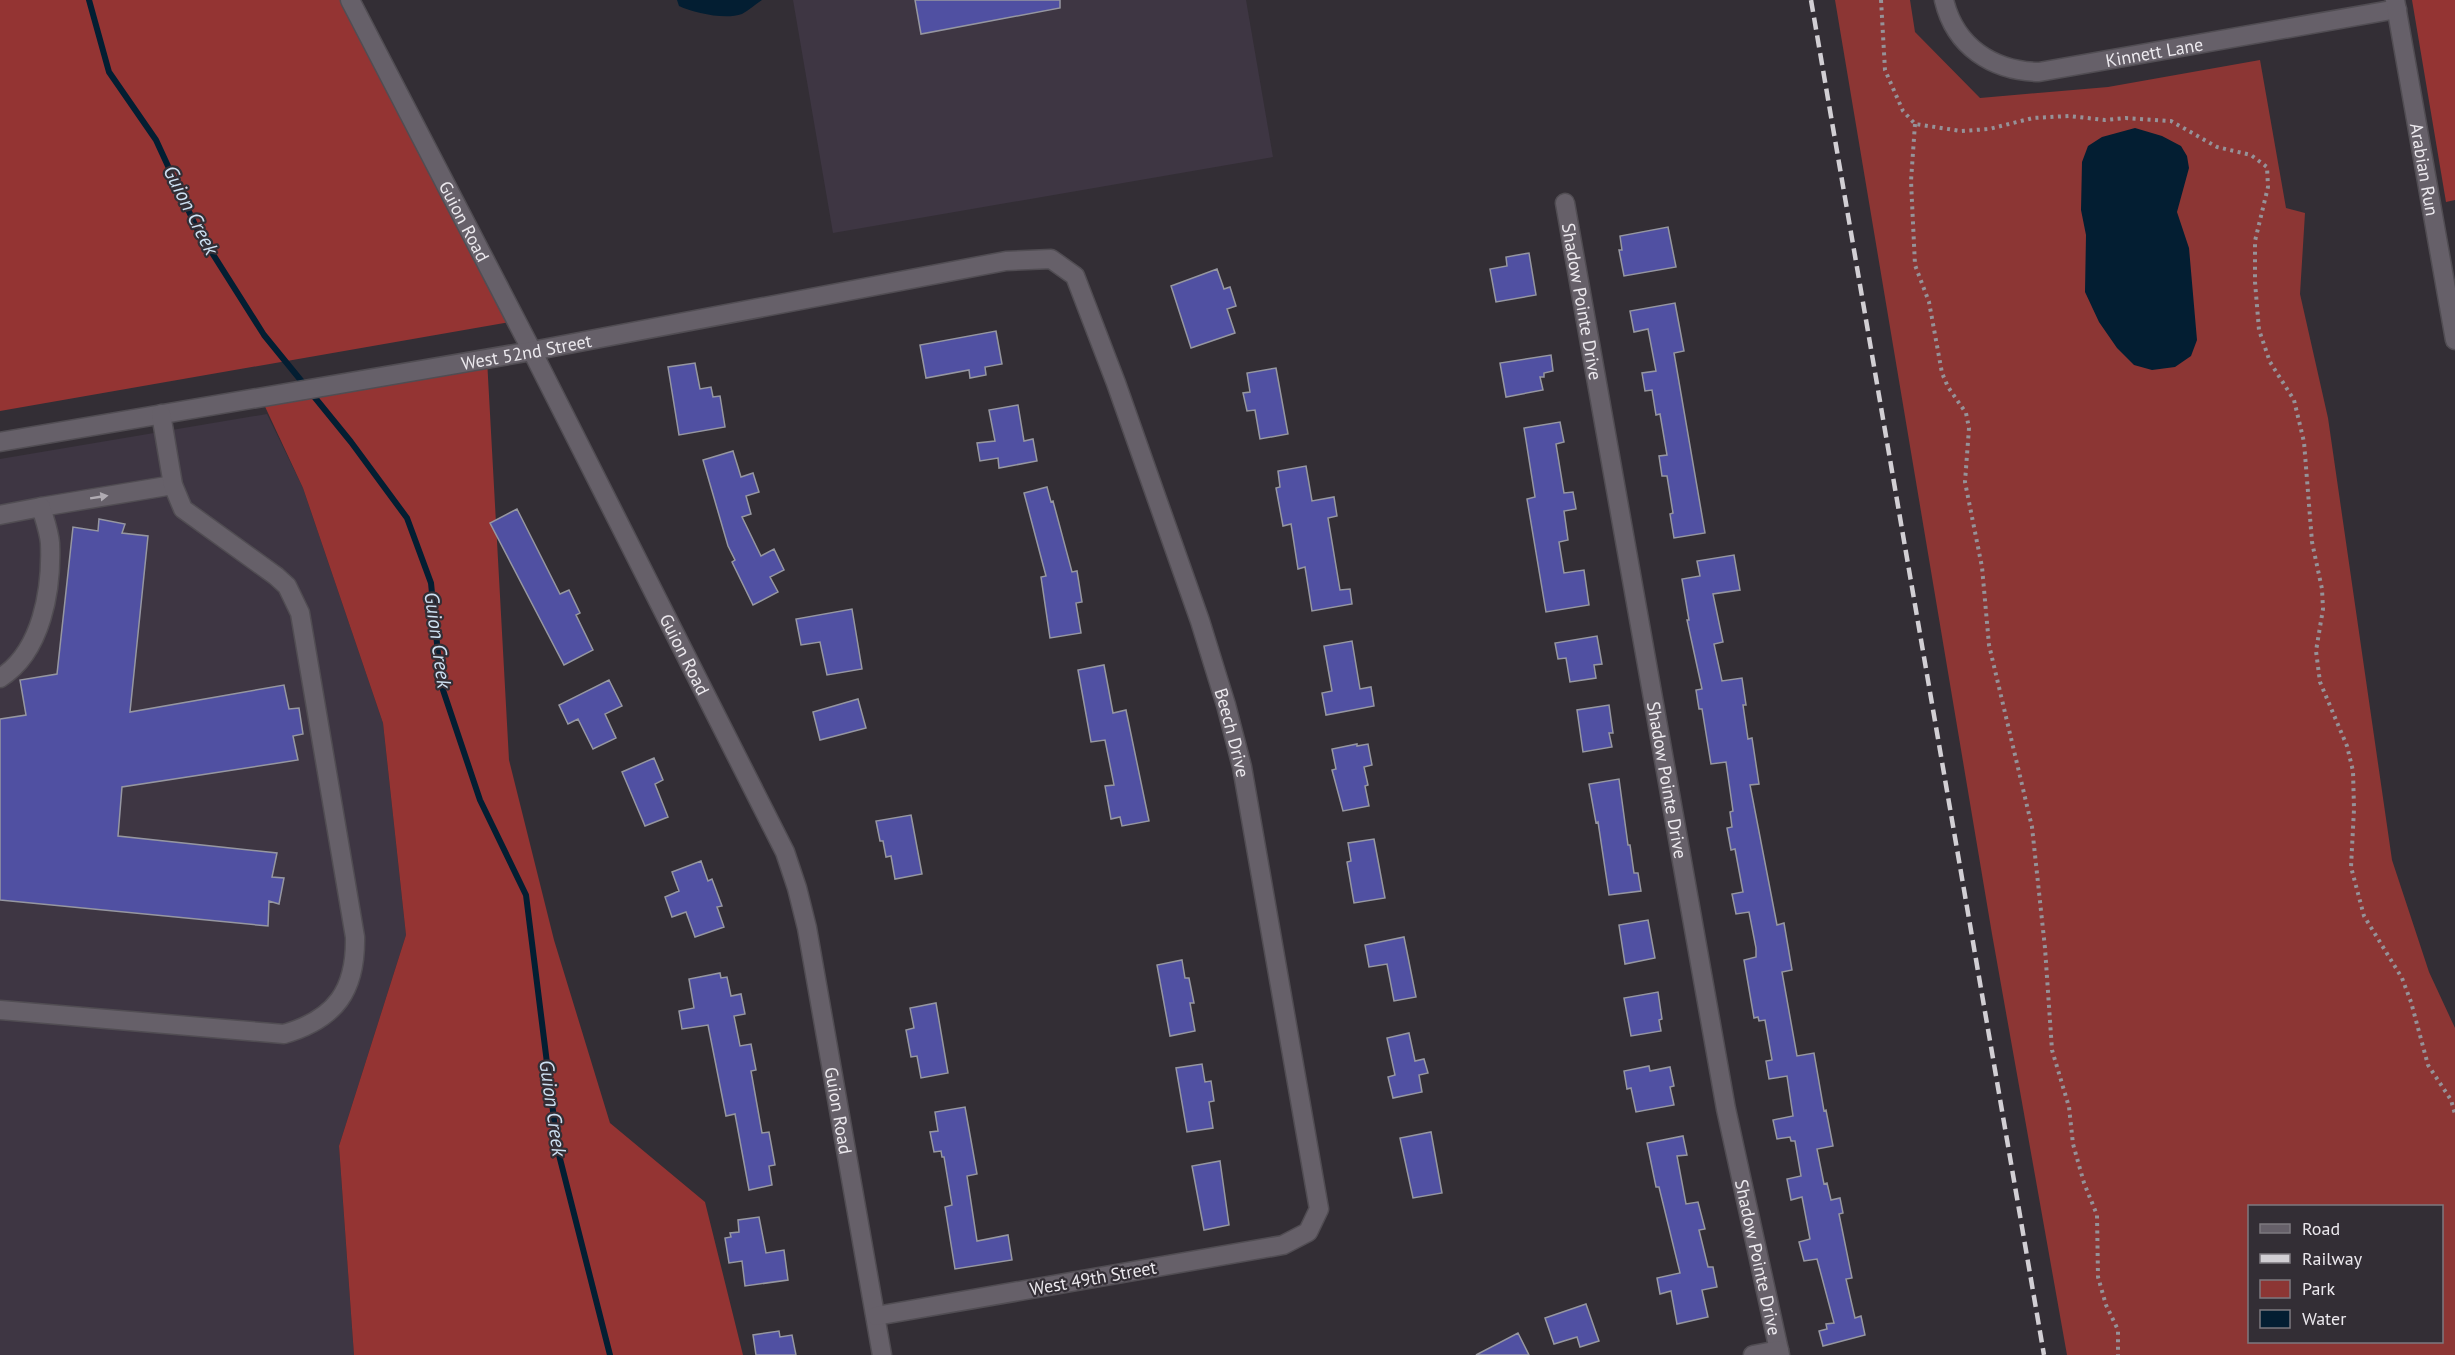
<svg xmlns="http://www.w3.org/2000/svg" width="2455" height="1355" viewBox="0 0 2455 1355" font-family="'PT Sans',sans-serif">
<style>
.built{fill:#3e3643}
.green{fill:#8c3634;fill-rule:evenodd}
.forest{fill:#943433}
.water{fill:#031e32}
.lines{fill:none;stroke-linecap:round;stroke-linejoin:round}
.stream{stroke:#031e32;stroke-width:6}
.building{fill:#5050a2;stroke:#9697a1;stroke-width:1.5}
.minor-casing{stroke:#514d53;stroke-width:21}
.path{stroke:#969298;stroke-width:4;stroke-dasharray:3 4.5;stroke-linecap:butt}
.minor{stroke:#666069;stroke-width:18}
.rail{stroke:#d2cfd4;stroke-width:4.5;stroke-dasharray:12 6;stroke-linecap:butt}
.oneway{fill:#b0abb2}
.labels{text-anchor:middle;dominant-baseline:central;stroke-width:4.5;stroke-linejoin:round;paint-order:stroke}
.street-label{font-size:18px;fill:#ece9ee;stroke:#332e35}
.water-label{font-size:20px;font-style:italic;fill:#cee1f3;stroke:#332e35}
</style>
<rect width="100%" height="100%" fill="#332e35"/>
<!-- built -->
<path class="built" d="M793,0h453l27,157 -440,76z
M267,414l36,74 80,235 23,212 -67,211 15,209h-354v-896z"/>
<!-- green -->
<path class="green" d="M1835,0h75l5,32 65,66 128,-11 152,-27 26,148 19,5 -5,81 28,124 64,442 37,112 26,56v327h-388l-75,-421zM2250,1206h192v136h-192z"/>
<!-- forest -->
<path class="forest" d="M0,0h351l165,321 -516,90z
M2412,0h43v200l-9,2z
M487,359l22,401 45,180 56,183 95,79 38,153h-389l-15,-209 67,-211 -23,-212 -80,-235 -42,-90z"/>
<!-- water -->
<path class="water" d="M677,0h85c-6,4 -13,10 -20,14 -17,6 -48,-1 -63,-8z
M2135,128l27,8 19,10 6,10 2,12 -12,44 12,36 8,92 -6,16 -16,11 -23,3 -18,-5 -17,-17 -18,-26 -14,-30 1,-57 -5,-25 1,-48 6,-16 14,-9z"/>
<g class="lines">
<!-- stream -->
<path class="stream" d="M89,0l20,72 47,68 41,89 67,106 87,107 56,76 24,65 10,101 39,116 46,95 32,256 52,204"/>
</g>
<!-- building -->
<path class="building" d="M915,0h145v8l-139,26z
M1668,227l8,40 -52,9 -5,-26h3l-2,-14z
M1529,253l7,42 -40,7 -6,-33 17,-3 -1,-9z
M1217,269l7,20 6,-2 6,19 -9,3 8,24 -44,15 -20,-62z
M1675,303l9,48 -10,2 31,180 -31,5 -4,-24 3,-1 -6,-37h-5l-3,-20 8,-1 -7,-41 -4,1 -4,-25 -7,1 -3,-18 14,-2 -8,-42 -14,3 -4,-21z
M996,331l6,33 -17,3 1,8 -16,3 -1,-8 -43,8 -6,-33z
M1551,355l2,16 -9,2v4h-4l3,13 -37,7 -6,-34z
M695,363l5,26 11,-2 2,10 7,-1 5,31 -46,8 -11,-68z
M1276,368l12,66 -28,5 -5,-29 -8,1 -4,-18 7,-1 -3,-19z
M1018,405l6,36 9,-2 4,22 -38,7 -1,-10 -18,3 -3,-18 18,-2 -6,-31z
M1560,422l4,20 -8,2 8,49 9,-1 3,17 -12,2 4,29 -9,2 5,31 20,-3 5,35 -43,7 -19,-113 8,-2 -11,-69z
M733,451l8,26 12,-4 6,19 -13,4 5,18 -9,3 19,39 13,-7 10,21 -14,7 8,15 -25,13 -21,-43 3,-2 -7,-14 -25,-86z
M1306,466l6,35 22,-4 3,19 -9,2 12,72 10,-1 2,15 -40,7 -7,-44 -7,2 -7,-45 -8,2 -7,-38 4,-1 -2,-16z
M1047,487l4,15 2,-1 19,71 5,-1 5,31 -6,1 5,30 -31,5 -9,-61 5,-1 -22,-83z
M517,509l43,85 9,-4 11,23 -4,2 17,35 -29,15 -74,-142z
M99,519l26,5 -3,9 26,3 -18,176 154,-27 5,24 10,-1 4,26 -10,2 5,24 -176,27 -4,49 159,17 -5,24 12,1 -5,26 -10,-3 -1,25 -268,-26v-181l26,-4 -6,-35 37,-6 16,-147 25,4z
M1734,555l6,35 -27,4 10,48 -9,2 8,37 20,-3 4,27h-3l5,34 4,-1 7,46 -9,1 27,140 7,-2 8,47 -10,2 15,84 17,-3 10,58 2,-1 7,36 -16,3 7,35 3,-1 4,17 9,-2 3,15 -4,1 13,64 -6,1 9,39 6,-2 4,19 -42,11 -4,-15 8,-2 -1,-5 8,-1 -17,-64 -13,2 -5,-19 11,-3 -8,-42 -11,3 -4,-21 14,-3 -6,-35h-4l-1,-4 -13,2 -4,-19 20,-4 -6,-40 -18,3 -3,-18 6,-1 -7,-40 -6,1 -1,-4 -4,1 -10,-58 12,-3v-9l-7,-36 -13,2 -4,-20 11,-2 -8,-43 -4,1 -4,-22 5,-1 -2,-15 3,-1 -7,-49 -15,2 -9,-55h-3l-3,-19 6,-1 -15,-69h2l-7,-41 18,-3 -3,-15z
M852,609l10,60 -35,6 -7,-33 -19,3 -5,-26z
M1597,636l5,28 -8,1 2,13 -26,4 -4,-24 -8,1 -3,-16z
M1352,641l8,48 11,-2 3,19 -48,9 -4,-22 10,-2 -8,-45z
M1104,665l9,48 13,-3 23,111 -27,5 -2,-9 -9,2 -6,-33 9,-1 -9,-45 -14,2 -13,-72z
M609,680l13,26 -17,8 11,24 -23,11 -15,-30 -10,5 -9,-19z
M858,699l8,29 -46,12 -7,-28z
M1609,705l4,28h-4l3,14 -29,5 -6,-42z
M1357,744v2l11,-2 4,21 -8,2 4,18 -3,1 4,20 -26,5 -11,-41 4,-1 -4,-20z
M654,758l9,22 -8,4 13,33 -23,9 -23,-54z
M1619,779l9,66h2l4,28h4l3,18 -32,4 -11,-73 -2,1 -7,-39z
M911,815l11,59 -27,5 -4,-23 -5,1 -3,-16h-3l-4,-20z
M1374,839l11,59 -31,5 -7,-41 4,-1 -3,-18z
M701,861l7,20 4,-2 10,27 -5,1 7,20 -29,10 -9,-25 -14,5 -7,-20 14,-6 -7,-19z
M1648,920l7,38 -30,6 -6,-39z
M1404,937l12,60 -22,4 -7,-37 -18,3 -4,-22z
M1182,960l3,18h4l5,25h-4l5,28 -25,5 -13,-71z
M720,973l1,5 6,-1 4,19 10,-2 4,20 -11,2 6,30 11,-2 5,26 -5,1 11,62 7,-1 6,33 -6,1 3,19 -23,5 -14,-76 -9,2 -18,-91 -26,4 -3,-18 15,-3 -5,-29z
M1658,992l4,27 -3,1 2,11 -30,5 -7,-38z
M936,1003l12,70 -27,5 -4,-22 -6,1 -5,-27 8,-2 -4,-20z
M1409,1033l6,28 9,-2 4,14 -9,2 3,17 -29,6 -5,-21 7,-2 -8,-37z
M1202,1064l3,18 6,-1 3,20 -5,1 4,26 -26,4 -11,-64z
M1649,1066l1,5 20,-4 4,19 -4,1 4,18 -38,7 -5,-24 -4,1 -3,-18z
M965,1107l12,67 -10,2 10,65 31,-6 4,25 -57,9 -10,-62 7,-2 -8,-48h-2l-1,-6 -7,1 -4,-20 8,-1 -3,-19z
M1431,1132l11,61 -29,5 -13,-60z
M1683,1136l4,19 -10,1 9,48 12,-2 7,27 -6,1 9,37h5l4,20 -15,3 6,27 -31,7 -6,-33 -11,3 -3,-16 23,-5 -21,-86h-3l-9,-44z
M1220,1161l9,64 -25,5 -12,-64z
M759,1217l7,36 18,-3 4,30 -43,6 -3,-25 -13,2 -4,-25 6,-1 -1,-4 9,-1 -1,-12z
M1586,1304l13,37 -19,6 -3,-10 -23,7 -9,-26z
M779,1331l1,6 12,-2 4,20h-40l-3,-20z
M1518,1333l11,22h-53z"/>
<g class="lines">
<!-- minor casing -->
<g class="minor-casing">
<g id="minor">
<path id="s1" d="M350,0l182,351 253,501 12,36 10,40 75,427"/>
<path id="s2" d="M1944,0c11,47 49,71 95,72l358,-63"/>
<path id="s3" d="M2395,0l60,340"/>
<path id="s4" d="M1565,203l161,906 54,246"/>
<path id="s5" d="M0,442l532,-91 474,-90 45,-2 24,17 41,107 84,238 26,84 16,62 77,442 -11,23 -25,13 -407,71"/>
<path d="M41,507l132,-22"/>
<path d="M0,515l41,-8c3,11 8,24 9,36 2,46 -8,109 -50,135"/>
<path d="M0,1010l284,24c52,-15 72,-44 71,-97l-55,-324 -13,-27 -11,-10 -93,-67 -10,-24 -12,-71"/>
<path d="M1753,1355l26,-5"/>
</g>
</g>
<!-- path -->
<path class="path" d="M1881,0l4,70 18,41 12,13 46,7 28,-2 44,-11 36,-2 36,4 21,-2 45,3 46,26 34,8 16,12 1,20 -13,54v41l4,48 11,32 24,38 10,42 8,100 10,47 1,20 -7,42 4,31 27,64 6,25 1,38 -3,58 13,49 38,62 9,24 17,63 23,35 4,14
M1915,124l-4,57 4,84 14,37 13,71 6,14 18,26 3,15 -4,54 17,85 7,78 43,182 13,121 7,102 17,57 4,37 11,39 13,32 1,62 8,28 12,25v25"/>
<!-- minor -->
<use href="#minor" class="minor"/>
<!-- rail -->
<path class="rail" d="M1811,0l233,1355"/>
</g>
<!-- one-way arrows -->
<defs><path id="oneway-solid" d="M-6-.8H1V-3.2L6.5 0L1 3.2V.8H-6Z" transform="scale(1.5)"/></defs>
<use class="oneway" href="#oneway-solid" transform="translate(99 497) rotate(-9)"/>
<g class="labels">
<!-- street labels -->
<g class="street-label">
<text stroke="none"><textPath href="#s2" startOffset="246">Kinnett Lane</textPath></text>
<text stroke="none"><textPath href="#s3" startOffset="172">Arabian Run</textPath></text>
<text stroke="none"><textPath href="#s1" startOffset="249">Guion Road</textPath></text>
<text stroke="none"><textPath href="#s4" startOffset="100">Shadow Pointe Drive</textPath></text>
<text stroke="none"><textPath href="#s5" startOffset="534">West 52nd Street</textPath></text>
<text stroke="none"><textPath href="#s1" startOffset="735">Guion Road</textPath></text>
<text stroke="none"><textPath href="#s5" startOffset="1580">Beech Drive</textPath></text>
<text stroke="none"><textPath href="#s4" startOffset="586">Shadow Pointe Drive</textPath></text>
<text stroke="none"><textPath href="#s1" startOffset="1221">Guion Road</textPath></text>
<text stroke="none"><textPath href="#s4" startOffset="1072">Shadow Pointe Drive</textPath></text>
<text transform="translate(1093 1278) rotate(-10)">West 49th Street</text>
</g>
<!-- water labels -->
<g class="water-label">
<text transform="translate(191 210) rotate(63)">Guion Creek</text>
<text transform="translate(438 640) rotate(82)">Guion Creek</text>
<text transform="translate(553 1108) rotate(82)">Guion Creek</text>
</g>
</g>
<!-- legend -->
<rect x="2248" y="1205" width="195" height="138" fill="#332e35" stroke="#7d797f" stroke-width="1.5"/>
<rect x="2260" y="1224" width="30" height="9" fill="#666069" stroke="#7d797f" stroke-width="1.5"/>
<text x="2302" y="1235" font-size="18" fill="#ece9ee">Road</text>
<rect x="2260" y="1254" width="30" height="9" fill="#d2cfd4" stroke="#7d797f" stroke-width="1.5"/>
<text x="2302" y="1265" font-size="18" fill="#ece9ee">Railway</text>
<rect x="2260" y="1280" width="30" height="18" fill="#8c3634" stroke="#7d797f" stroke-width="1.5"/>
<text x="2302" y="1295" font-size="18" fill="#ece9ee">Park</text>
<rect x="2260" y="1310" width="30" height="18" fill="#031e32" stroke="#7d797f" stroke-width="1.5"/>
<text x="2302" y="1325" font-size="18" fill="#ece9ee">Water</text>
</svg>
